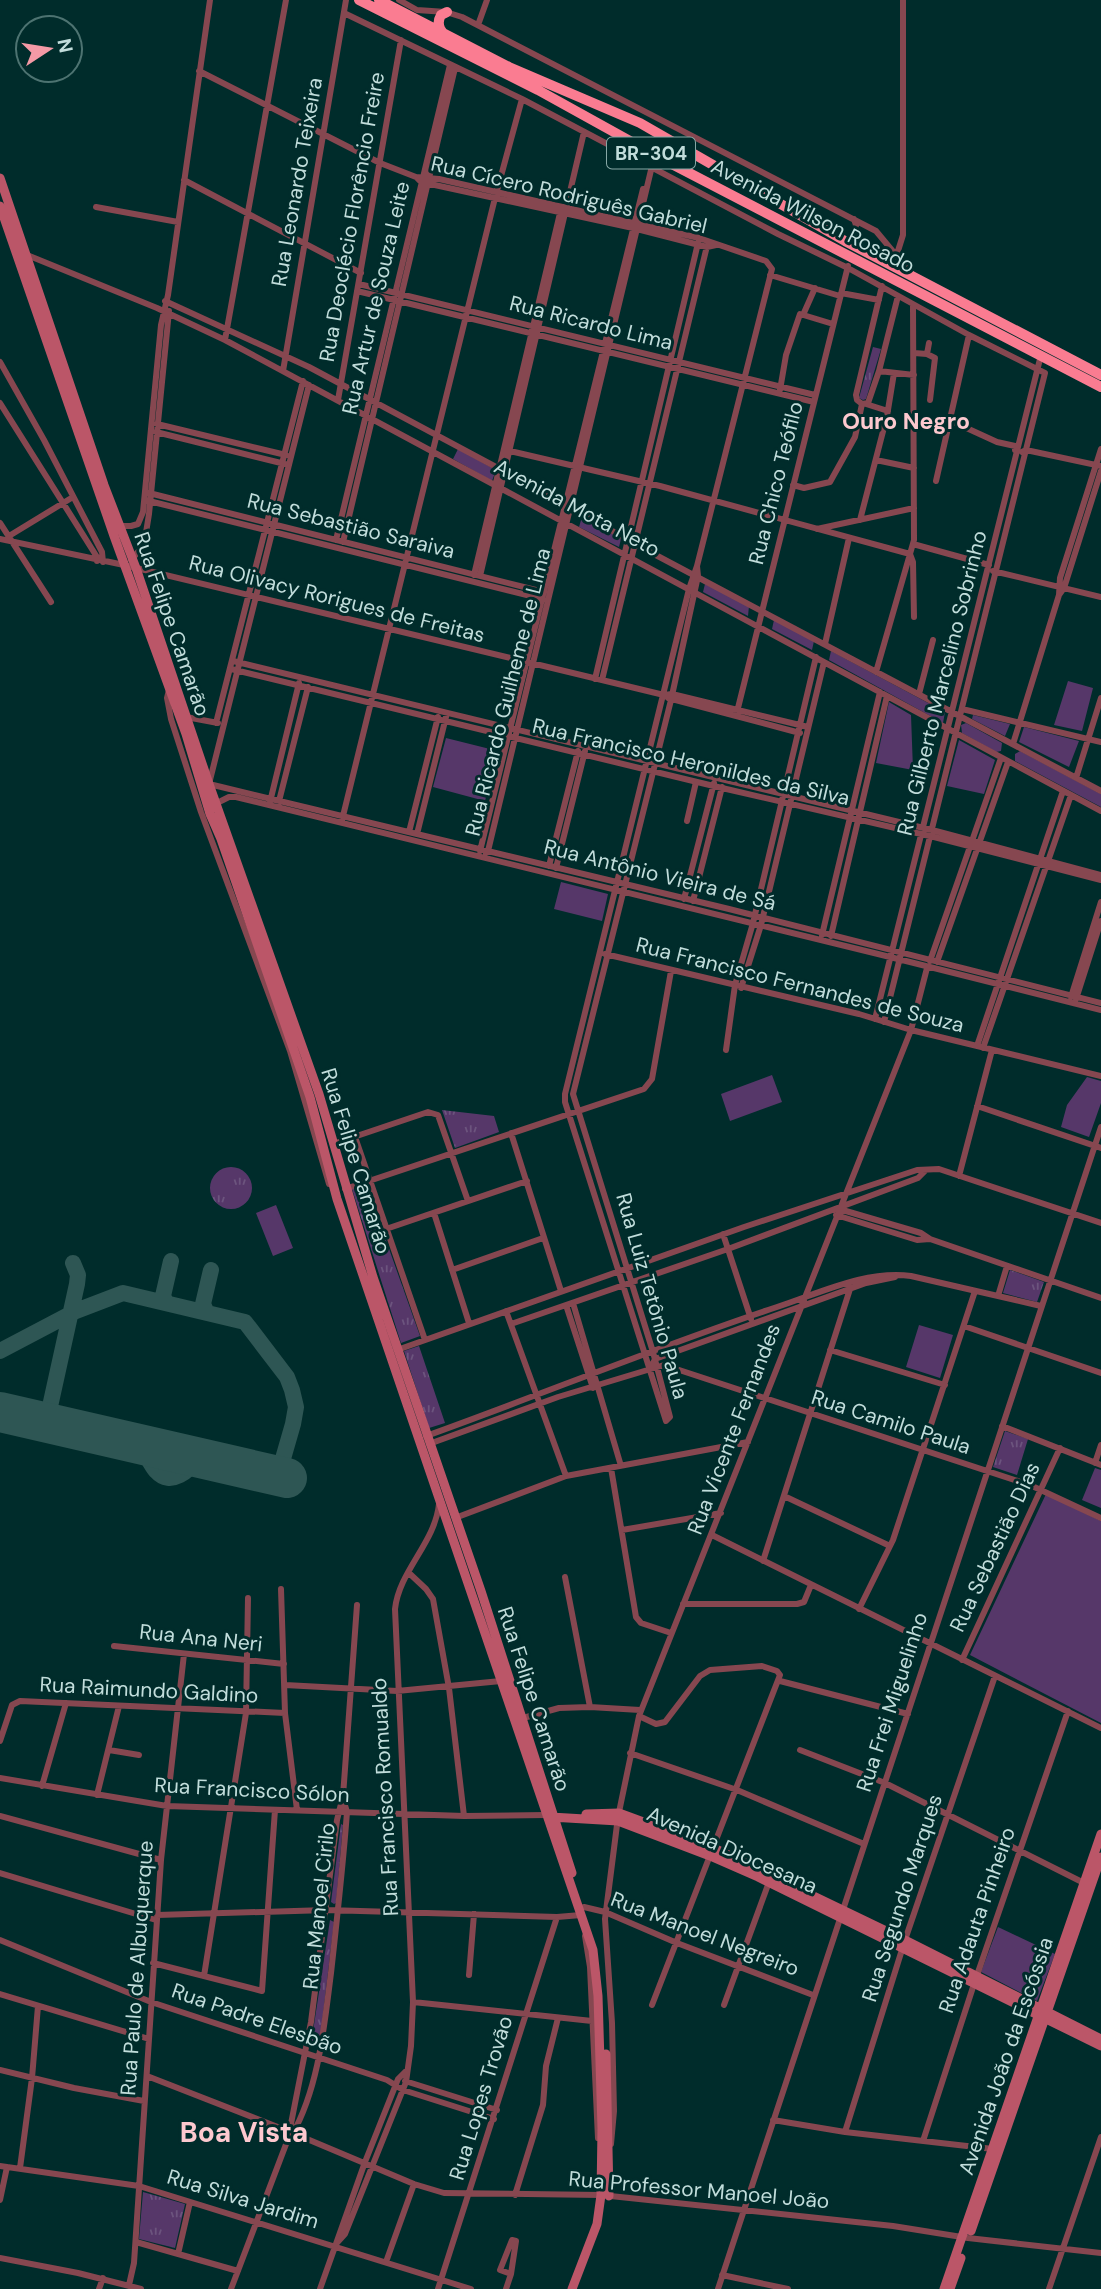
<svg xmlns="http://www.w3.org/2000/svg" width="1101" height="2289" viewBox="0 0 1101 2289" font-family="'DM Sans',sans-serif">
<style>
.grass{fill:#563769}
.park{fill:url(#park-tufts)}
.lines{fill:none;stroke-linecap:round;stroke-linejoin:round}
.taxiway{stroke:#2e5654;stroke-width:16}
.runway{stroke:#2e5654;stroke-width:40}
.street{stroke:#864750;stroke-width:6}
.secondary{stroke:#bb5668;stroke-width:9}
.highway{stroke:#fa7c91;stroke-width:10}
.labels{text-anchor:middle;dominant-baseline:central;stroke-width:6;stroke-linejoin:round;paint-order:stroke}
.shield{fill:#002c2b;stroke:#87a8a6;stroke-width:2}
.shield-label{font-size:19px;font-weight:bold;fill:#c1dddb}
.street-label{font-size:21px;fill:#c1dddb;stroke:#002c2b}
.neighbourhood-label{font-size:23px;font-weight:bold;fill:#fdc9cf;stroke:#002c2b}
.district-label{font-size:28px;font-weight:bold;fill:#fdc9cf;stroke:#002c2b}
</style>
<defs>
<pattern id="park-tufts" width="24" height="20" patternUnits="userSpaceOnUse" patternTransform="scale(1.75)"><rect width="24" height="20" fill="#563769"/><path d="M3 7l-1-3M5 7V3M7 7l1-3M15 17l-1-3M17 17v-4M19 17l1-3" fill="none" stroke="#6c547e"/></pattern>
</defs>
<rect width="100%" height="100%" fill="#002c2b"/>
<!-- grass -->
<path class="grass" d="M458,449l38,21 -4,11 -39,-22z
M582,517l39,22 -2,8 -40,-20z
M705,584l44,22 -1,10 -45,-24z
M774,620l40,21 -2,9 -40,-21z
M831,651l114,61 -2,11 -114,-63z
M1068,681l25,7 -11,43 -28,-6z
M889,702l22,13 2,55 -37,-7z
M973,715l37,9 -5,12 -33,-17z
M966,723l36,20 -1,8 -5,1 -34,-19 -1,-8z
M1024,727l55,14 -10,26 -50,-25z
M446,738l52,13 -13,50 -52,-14z
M959,740l36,20 -11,34 -37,-8z
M1020,751l81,43v13l-86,-46v-7z
M561,882l47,12 -6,27 -48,-12z
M772,1075l10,27 -52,19 -9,-27z
M1087,1077l14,4v22l-12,34 -28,-10 6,-22z
M276,1205l17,43 -20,8 -17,-43z
M919,1325l34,10 -13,43 -34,-11z
M1095,1468l6,2v38l-19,-8z
M1046,1494l55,27v202l-131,-68z
M998,1927l57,27 -18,47 -56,-29z"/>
<!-- park -->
<path class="park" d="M873,347l8,2 -15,50 -3,1 -4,-2z
M442,1110l52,6 5,16 -44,16z
M210 1188a21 21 0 1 1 42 0a21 21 0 1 1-42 0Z
M366,1184l54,152 -19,7 -49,-154z
M1010,1270l34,12 -7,20 -34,-9z
M419,1346l26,77 -16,5 -25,-77z
M1005,1431l23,8 -11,36 -24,-8z
M341,1824l2,1 -7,78 -2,1 -3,-2z
M330,1920l4,2 -14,118 -4,3 -4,-2v-3z
M143,2192l42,12 -10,44 -36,-9z"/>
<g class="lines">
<!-- taxiway -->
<path class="taxiway" d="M166,1302l-3,-6 8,-35
M206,1311l-3,-7 8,-34
M0,1351l76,-40 47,-18 122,29 42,55 5,13 4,17 -3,17 -15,52
M33,1420l6,-2 10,-7 28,-127 1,-9 -5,-12
M122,1440c8,5 18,9 24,16 4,5 6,11 10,15 15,17 34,-1 43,-14"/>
<!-- runway -->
<path class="runway" d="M0,1412l287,66"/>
<!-- street -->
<path class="street" d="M399,0l18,10 29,2 16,5 414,214 35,42
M344,13l178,86 256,135 70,34 121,67 76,38 -161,649
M478,25l9,-25
M199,71l181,92 36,14 5,5 212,46 74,19 9,-2
M416,177l23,2 260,59 67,23 6,8 -75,297 -8,23 -124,505v8l101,319 4,-4 -17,-65 -80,-258 98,-394 27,-124 -1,-10
M184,180l177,93
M96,207l82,15
M845,241l9,-4 2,-12 -2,-6
M897,254l6,-19v-235
M27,255l130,53 68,32 876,471
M770,275l70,21
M359,284l456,111
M882,286l-26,109 1,5 5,4 6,-1 11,-32 19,-75
M357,291l457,111
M841,293l38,7
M165,301l144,66 262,140 64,37 466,247
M803,315l12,-27
M225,340l61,-340
M914,353l13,1 8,4 -5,42
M927,354l2,-11
M0,362l44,78 58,112 1,10
M283,371l63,-371
M879,371l35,4
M309,385l-100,399 520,125 372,94
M780,390l6,-35 14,-41 33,10
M338,400l63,-360
M0,403l97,154v4
M866,404l22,7
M949,420l48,22 18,4v4
M157,424l129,31
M156,432l129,32
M510,451l150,35 250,68
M1022,452l4,-2 75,16
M876,460l38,8
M936,481l33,-146
M793,485l11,3 26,-6 25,-45 7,-33
M145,492l399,100
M145,500l398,99
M860,520l27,-104 7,-43
M0,523l51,79
M119,526h12l7,-2 5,-12 18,-187 7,-30 42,-295
M817,529l97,-21
M9,536l64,-39
M0,539l124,26 540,130 8,-1 136,33
M336,540l114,-475
M343,542l112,-474
M913,544l76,21
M910,554l3,8 1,55
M131,560l13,-15 5,-31 20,-203
M993,571l108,26
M474,575l87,-366
M480,576l104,-444
M1059,595l1,-17 41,-129
M825,644l24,-106
M233,661l699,169 169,45
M231,669l491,119 212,49 167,43
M876,672l38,-132 -1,-235
M595,679l103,-436
M602,680l105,-434
M169,690l-2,8 4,21 30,93 89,239 39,133
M919,694l14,-54
M668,698l132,35
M962,709l139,33
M736,716l112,-450
M186,717l32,6
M216,723l87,-342
M1013,744l46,-149 5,-7 37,-117
M1076,778l25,-80
M270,802l29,-119
M217,803l12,-6h7l642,157 223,56
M278,805l30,-118
M342,820l153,-622 27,-99
M687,821l9,-39
M409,832l29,-115
M417,834l29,-117
M480,851l163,-662
M486,853l2,-2 164,-685
M549,866l29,-115
M556,868l29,-117
M684,899l30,-116
M693,901l29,-114
M822,935l58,-243
M831,936l56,-240
M605,954l254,60 52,16 190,46
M930,961l71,-203
M937,962l71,-200
M741,988l20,-63 63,-263
M1071,997l30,-95
M1076,999l25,-78
M875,1019l166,-664
M977,1046l86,-255
M983,1048l88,-253
M726,1050l9,-65 18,-62 63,-266
M977,1106l124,42
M511,1133l50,158
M355,1137l70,203
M333,1144l95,-32 10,3 30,86
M959,1176l33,-126
M345,1189l299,-100 8,-10 19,-108
M839,1209l82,24 9,6 171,59
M434,1213l35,110
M836,1215l81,25 13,-1
M386,1229l141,-48
M723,1234l28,85
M452,1270l91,-32
M998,1296l9,-30
M573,1303l48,163
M566,1305l27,83
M506,1311l60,165
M511,1324l217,-75 190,-71 7,-7
M964,1326l137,47
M397,1350l347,-123 173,-57 22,-1 162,54
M830,1350l115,35
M653,1363l2,-4 28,-10 183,-66 29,-6
M1002,1426l99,39
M426,1436c117,-42 233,-90 351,-129 43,-14 89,-37 134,-31l130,30
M429,1444l129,-47 106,-32 366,120 71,33
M1095,1463l6,-18
M611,1468l25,149 5,6 30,10
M784,1496l106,50
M455,1518l111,-42 182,-34
M622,1530l99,-17
M712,1535l389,193
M763,1561l87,-272 -2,-6
M409,1573l17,16 7,10 16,89 15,128
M565,1577l25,130
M281,1589l4,124 12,97
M683,1604h114l7,-2 7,-17
M859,1609l34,-69 82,-249
M114,1646l170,18
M962,1660l98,-212
M780,1681l128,33
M285,1685l112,6 104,-10
M639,1716l17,8 9,-2 35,-46 10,-6 52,-4 15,5 3,4 -128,330
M523,1718l36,-10 31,-1 50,3
M0,1741l12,-36 8,-4 265,12
M109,1750l30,5
M800,1750l85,33 199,100
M630,1753l107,37 127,54
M0,1778l167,28 297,10 82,-1
M42,1786l24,-83
M97,1795l22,-89
M0,1816l161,44
M0,1873l156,47
M584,1907l21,5 72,31 136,52
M157,1915l170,-5 230,7 24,-2
M585,1936l5,31 8,171
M0,1940l151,62 236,78 16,10 91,29
M153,1963l109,28 13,-181
M469,1975l5,-61
M204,1976l42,-263 2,-115
M0,1994l149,45
M413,2002l179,19
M724,2005l45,-123
M0,2070l74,18 70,13
M147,2076l141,55 126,53 30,9 157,2 292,31 75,12 133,15
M405,2081l92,29
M773,2120l72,12 148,17
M845,2132l60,-192 90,-264
M292,2135c27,-48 32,-108 39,-162 6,-54 12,-107 16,-161l-4,-13
M923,2141l51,-157 94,-273
M611,2144l3,-33 -2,-88 -7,-104 13,-102 21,-101 272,-686 16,-62
M0,2166l139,20 332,103
M20,2168l12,-90 6,-72
M515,2195l28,-90 3,-39 12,-48
M0,2200l7,-33
M136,2242l102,29
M335,2245l10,-11 61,-152 5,-36 2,-44 -18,-393c4,-38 40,-66 44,-105
M178,2254l12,-52
M0,2258l78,15 63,16
M386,2262l28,-78
M511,2274l-11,-4 12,-30 4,1
M722,2275l66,14
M129,2285l5,-22 27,-403 23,-206
M99,2289l4,-11
M231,2289l57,-150 23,-117 26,-202 6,-24 14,-191
M320,2289l45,-127 33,-83 8,-8
M438,2289l119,-372
M506,2289l5,-15 5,-33
M718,2289l383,-1162
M1049,2289l52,-152"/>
<!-- secondary -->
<path class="secondary" d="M0,178l104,307 32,83 73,216 110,310 54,183 108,314 91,282
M0,206l114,330 72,198 24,80 11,25 89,258 27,102 256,751 5,46 4,132 -1,67 -4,29 -25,65
M586,1814l33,-1 95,35 191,92 196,99
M551,1817l67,4 92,35 48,21 343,169
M606,2054l3,142
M971,2231l130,-374
M944,2289l157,-455
M950,2289l11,-31"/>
<!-- highway -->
<path class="highway" d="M359,0l179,90 130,72 433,225
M379,0l130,67 131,56 205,118 256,134
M444,34c-6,-6 -7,-12 -3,-19l6,-3"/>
</g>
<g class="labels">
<!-- shield labels -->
<rect class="shield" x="607" y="137.5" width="88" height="31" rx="5"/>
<g class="shield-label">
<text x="651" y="153">BR-304</text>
</g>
<!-- street labels -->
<g class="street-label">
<text transform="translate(297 182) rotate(-80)">Rua Leonardo Teixeira</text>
<text transform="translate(569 195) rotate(13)">Rua Cícero Rodriguês Gabriel</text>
<text transform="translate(813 216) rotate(27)">Avenida Wilson Rosado</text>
<text transform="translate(352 217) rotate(-80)">Rua Deoclécio Florêncio Freire</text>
<text transform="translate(376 298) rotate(-77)">Rua Artur de Souza Leite</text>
<text transform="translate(591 323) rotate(14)">Rua Ricardo Lima</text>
<text transform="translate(776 483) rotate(-76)">Rua Chico Teófilo</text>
<text transform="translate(577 508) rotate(28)">Avenida Mota Neto</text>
<text transform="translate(351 526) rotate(14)">Rua Sebastião Saraiva</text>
<text transform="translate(337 599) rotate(14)">Rua Olivacy Rorigues de Freitas</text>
<text transform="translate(172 624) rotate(71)">Rua Felipe Camarão</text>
<text transform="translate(942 683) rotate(-76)">Rua Gilberto Marcelino Sobrinho</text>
<text transform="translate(508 692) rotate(-76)">Rua Ricardo Guilheme de Lima</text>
<text transform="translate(691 762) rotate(13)">Rua Francisco Heronildes da Silva</text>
<text transform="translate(660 875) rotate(14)">Rua Antônio Vieira de Sá</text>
<text transform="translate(800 985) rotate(14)">Rua Francisco Fernandes de Souza</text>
<text transform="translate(356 1161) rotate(73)">Rua Felipe Camarão</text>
<text transform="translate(652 1296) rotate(74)">Rua Luiz Tetônio Paula</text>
<text transform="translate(891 1422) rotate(18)">Rua Camilo Paula</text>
<text transform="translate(734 1429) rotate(-69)">Rua Vicente Fernandes</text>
<text transform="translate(995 1547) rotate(-65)">Rua Sebastião Dias</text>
<text transform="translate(201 1638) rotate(6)">Rua Ana Neri</text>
<text transform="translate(149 1690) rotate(3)">Rua Raimundo Galdino</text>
<text transform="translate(534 1699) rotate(72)">Rua Felipe Camarão</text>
<text transform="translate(892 1702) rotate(-72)">Rua Frei Miguelinho</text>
<text transform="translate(252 1790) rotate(3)">Rua Francisco Sólon</text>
<text transform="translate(385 1797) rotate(-93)">Rua Francisco Romualdo</text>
<text transform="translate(732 1850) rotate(24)">Avenida Diocesana</text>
<text transform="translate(902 1898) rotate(-72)">Rua Segundo Marques</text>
<text transform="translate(319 1906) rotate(-84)">Rua Manoel Cirilo</text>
<text transform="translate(977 1920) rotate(-71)">Rua Adauta Pinheiro</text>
<text transform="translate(705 1934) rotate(21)">Rua Manoel Negreiro</text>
<text transform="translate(137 1968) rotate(-86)">Rua Paulo de Albuquerque</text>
<text transform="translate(257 2019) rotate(19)">Rua Padre Elesbão</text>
<text transform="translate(1006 2056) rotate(-71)">Avenida João da Escóssia</text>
<text transform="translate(481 2098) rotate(-73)">Rua Lopes Trovão</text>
<text transform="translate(699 2190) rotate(5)">Rua Professor Manoel João</text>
<text transform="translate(243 2199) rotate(17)">Rua Silva Jardim</text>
</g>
<!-- neighbourhood labels -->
<g class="neighbourhood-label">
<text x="906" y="421">Ouro Negro</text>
</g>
<!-- district labels -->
<g class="district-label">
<text x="244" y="2132">Boa Vista</text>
</g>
</g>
<!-- north arrow -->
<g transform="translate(49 49) rotate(78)"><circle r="33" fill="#002c2b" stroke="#4d7371" stroke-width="2"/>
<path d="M0-5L12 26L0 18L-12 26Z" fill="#f49aa6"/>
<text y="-10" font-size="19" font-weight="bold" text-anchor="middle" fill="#c1dddb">N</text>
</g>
</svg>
